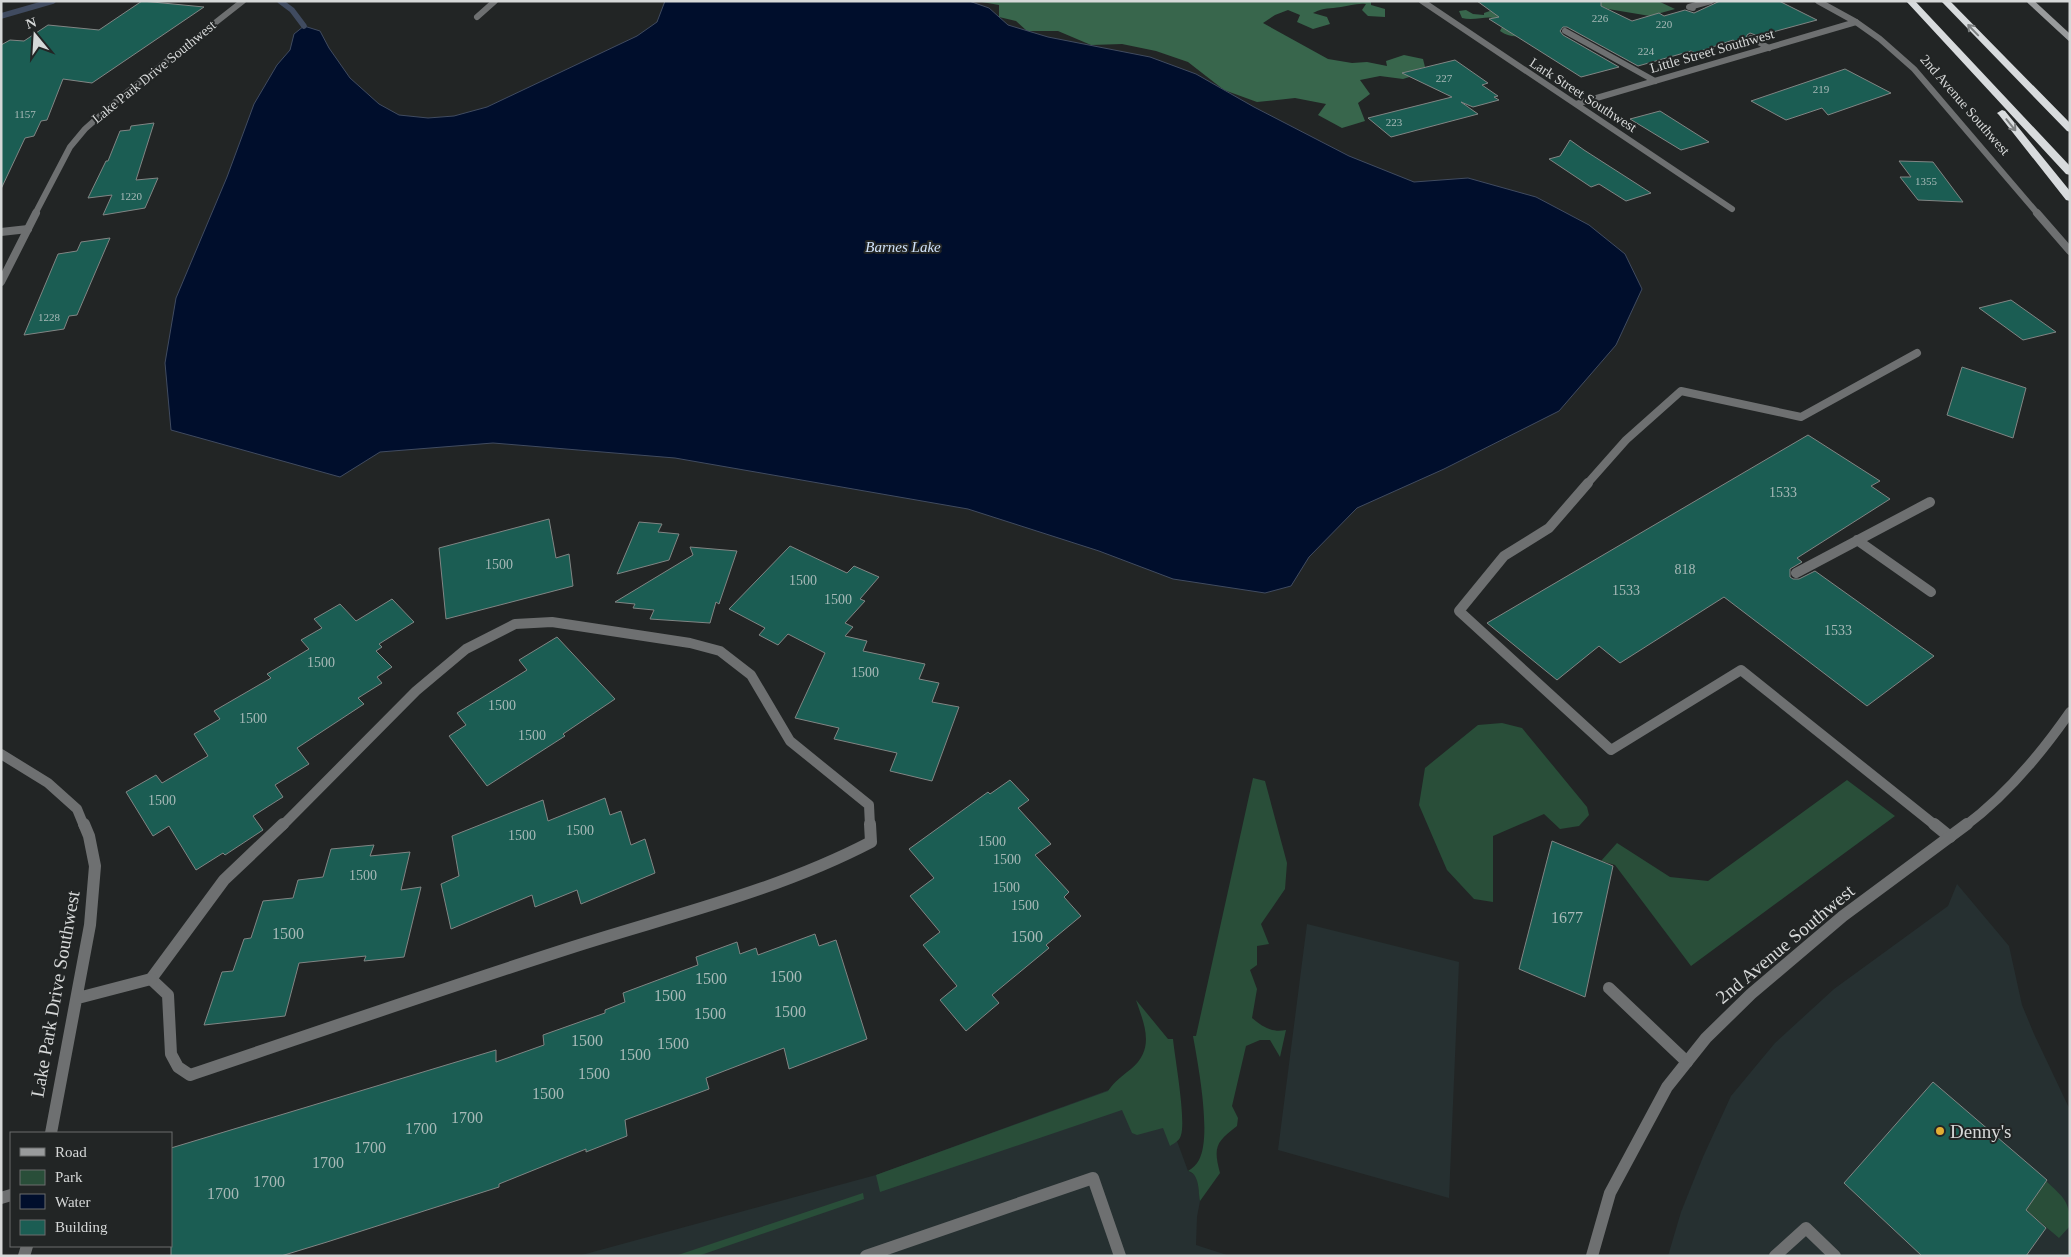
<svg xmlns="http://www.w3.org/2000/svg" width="2071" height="1257" viewBox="0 0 2071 1257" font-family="'Times New Roman',serif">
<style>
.built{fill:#263031}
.green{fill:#294e39}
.forest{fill:#38664c}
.water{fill:#000e2c;stroke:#404b60}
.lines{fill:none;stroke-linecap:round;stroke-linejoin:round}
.stream{stroke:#404b60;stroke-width:5.5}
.building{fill:#1b5d53;stroke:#818584}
.service-far3{stroke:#6e7071;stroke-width:6}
.service-far2{stroke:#6e7071;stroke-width:8}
.service-far1{stroke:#6e7071;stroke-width:10}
.service{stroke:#6e7071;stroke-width:12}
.minor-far3{stroke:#6e7071;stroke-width:6}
.minor-far2{stroke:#6e7071;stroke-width:8}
.minor-far1{stroke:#6e7071;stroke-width:10}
.minor{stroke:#6e7071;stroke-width:12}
.tertiary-far3{stroke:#6e7071;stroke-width:6}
.tertiary-far2{stroke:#6e7071;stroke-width:8}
.tertiary-far1{stroke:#6e7071;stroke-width:10}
.tertiary{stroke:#6e7071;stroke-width:12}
.secondary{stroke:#999b9c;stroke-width:6}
.motorway{fill:#d8dbdd;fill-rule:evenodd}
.oneway{stroke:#7d8081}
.poi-dot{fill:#e2ae34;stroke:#222525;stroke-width:2}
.labels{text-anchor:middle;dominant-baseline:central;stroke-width:4;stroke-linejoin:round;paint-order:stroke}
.far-number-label{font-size:11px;fill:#a7b9b7}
.far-street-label{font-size:14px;fill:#d6d8d8;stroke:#222525}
.number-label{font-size:14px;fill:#a7b9b7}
.far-water-label{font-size:15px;font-style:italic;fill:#cfe1fa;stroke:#222525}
.near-number-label{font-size:16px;fill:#a7b9b7}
.near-street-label{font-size:19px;fill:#d6d8d8;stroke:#222525}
.near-poi-label{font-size:19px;fill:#d6d8d8;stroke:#222525;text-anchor:start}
</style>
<rect width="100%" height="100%" fill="#222525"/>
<!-- built -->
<path class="built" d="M1957,884l52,62 13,59 12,29 36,76v146h-402l13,-44 22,-55 28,-61 44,-53 59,-54 114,-83z
M1307,924l152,38 -10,236 -171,-48z
M1152,1074l25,61v6l11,30 9,5 3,25 -3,16 -1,28 34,11h-652l298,-81z"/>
<!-- green -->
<path class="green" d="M1502,723l20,5 65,79 2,8 -10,11 -19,3 -16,-15 -51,22v66l-19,-3 -27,-29 -28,-65 6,-37 53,-43z
M1253,778l12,3 22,82 -2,26 -24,35 8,20 -12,2v19l-7,5 7,19 -5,29c11,9 20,15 34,12l-6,27 -10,-17h-10l-14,6 -14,60 6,12 -1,8c-21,16 -24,21 -17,47l-20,28c-2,-10 0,-27 -12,-30 5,-3 8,-6 11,-11 13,-24 -1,-96 -6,-124h3z
M1847,780l48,36 -204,150 -76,-101 -14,-4 16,-18 53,34 38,4z
M1136,1000l32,39h5c2,20 13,80 8,96 -1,5 -6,8 -11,11l-7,-18 -26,7 -5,-2 -10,-23 -242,82 -4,-17 232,-84c7,-10 14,-15 23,-22 24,-20 14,-43 5,-69z
M2046,1181c18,17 24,20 24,45l-11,12 -33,-28z
M863,1193l1,6 -166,57h-23z"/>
<!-- forest -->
<path class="forest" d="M976,1h399l-4,1v3l14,4v8l-17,-1 -6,-6 4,-6c-10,-1 -16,2 -25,3 -12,2 -16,0 -28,6l14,4 3,7 -17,5 -16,-7 3,-7 -12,-5 -13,5 -12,8 65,36 24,4 15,-1 20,4 -1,-5 18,-6 19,4 2,8 -11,3 5,4 -16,5 -23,-3 -20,4 10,14 -12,9 7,18 -23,7 -24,-13 8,-11 -31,-6 -38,4 -33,-12 -36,-28 -32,-11 -34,-7 -31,1 -33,-14h-31l-11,-10 -17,-4v-12z
M1519,1h139l17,8 -25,7 -42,-7 -9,-4 -70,29c-11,3 -19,4 -29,-3l2,-4c-3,-3 -7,-7 -10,-9 -5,-2 -19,3 -30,0l-3,-7 7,-1 7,4 11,1v-2z"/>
<!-- water -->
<path class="water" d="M665,1h304l20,7 19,17 40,12 102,20 46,17 58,33 95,49 65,26 54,-4 68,19 53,28 36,29 17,35 -26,56 -57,66 -115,58 -87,39 -48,49 -18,29 -26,7 -92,-14 -74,-28 -131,-42 -293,-51 -182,-15 -113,9 -40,25 -169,-47 -6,-67 11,-65 51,-121 27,-73 23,-39 13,-15 4,-16 10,-8 16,5 9,17 21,30 29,26 20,11 29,3 26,-2 33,-9 150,-71 20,-14z"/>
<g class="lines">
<!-- stream -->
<path class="stream" d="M280,1l12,9 12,16
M1,16l52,-15"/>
</g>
<!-- building -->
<path class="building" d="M142,1l62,6 -112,76 -29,-4 -16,41 -6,1 -7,15 -9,2 -24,51v-144l9,-5 14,1 24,-16 51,5z
M1477,1h124v5l31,15 27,-8 5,3 21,-6 9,3 26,-12h59l38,19 -59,16 -8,-3 -3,2 -1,5 -9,2 -4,-2 -38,13 -4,-2 -53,15 -71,-39h-4l-3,4 3,4 56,32 -38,10 -92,-58 10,-2z
M1455,60l33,23 -6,2 16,11 -4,1 5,3 -26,7 -12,-5 17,12 -87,23 -23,-19 84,-21 -50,-24z
M1845,69l46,24 -63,22 -6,-7 -36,12 -35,-19z
M1660,111l49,31 -28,8 -51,-31z
M154,123l-18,57 22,-2 -13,30 -42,7 9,-20 -24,3 18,-37h2l12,-30 10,-1 1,-4z
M1570,140l14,10 67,43 -25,8 -27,-17 -8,3 -42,-28 11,-3z
M1899,161l34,1 30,40 -45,-2 -18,-23h11z
M110,238l-33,77 -8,1 -5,13 -40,6 34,-81 19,-3 4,-9z
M2011,300l45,32 -33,8 -44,-32z
M1962,367l64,21 -13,50 -66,-23z
M1808,435l72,46 -9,5 19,13 -93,59 5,4 -12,7v8l3,2h6l16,-8 119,85 -67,50 -143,-109 -104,66 -21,-17 -42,34 -70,-57z
M549,519l7,39 13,-4 4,32 -127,33 -7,-71z
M639,522l23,2 -4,8 21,2 -10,26 -52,14z
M790,546l57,27 7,-7 25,11 -19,22 5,2 -20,22 8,4 -8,9 22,5 -4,10 62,13 -6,15 20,4 -7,19 27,5 -27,74 -42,-10 7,-18 -63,-14 5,-11 -44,-10 30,-65 -37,-19 -10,11 -19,-10 6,-7 -36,-19z
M690,547l47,4 -18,53 -3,-2 -6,21 -60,-4 4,-9 -21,-2 2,-4 -20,-2 78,-47z
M392,599l22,23 -35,22 3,3 -6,4 16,16 -15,10 5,6 -24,15 6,6 -67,44 12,16 -34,21 8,12 -30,19 10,14 -38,25 -2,-2 -27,17 -27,-44 -16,10 -27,-44 30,-17 6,8 46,-27 -14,-22 26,-15 -6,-8 57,-33 -4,-4 42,-25 -8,-9 21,-12 -8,-9 26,-15 16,17z
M557,637l58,62 -52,35 2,2 -78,50 -38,-50 17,-11 -9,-12 70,-43 -8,-10z
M1010,780l19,20 -11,8 33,36 -16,11 34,37 -5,5 17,19 -35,29 3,3 -57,47 7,8 -33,28 -26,-31 17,-14 -34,-41 17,-13 -30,-36 24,-18 -25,-29 79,-57 2,2z
M605,798l5,17 11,-4 10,34 14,-6 10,34 -74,31 -4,-14 -42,17 -3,-12 -81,34 -10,-45 18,-8 -7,-40 91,-36 5,21z
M1552,841l61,25 -28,131 -66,-28z
M374,845l-4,11 40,-4 -9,38 20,-3 -17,70 -40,4 2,-5 -67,7 -14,53 -81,9 18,-53 11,-1 11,-32 7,-1 12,-37 30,-3 5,-18 25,-3 8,-28z
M815,934l4,12 17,-6 31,99 -78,30 -5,-21 -78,30 3,11 -84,31 2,16 -41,16v-3l-87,35v3l-172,55 -46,14h-110v-108l325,-98v12l48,-17 -1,-10 62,-22v-3l20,-8 -2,-9 75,-28 -2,-8 41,-15 3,12 16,-6 2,7z
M1933,1082l114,98 -21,30 20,18 -20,28h-104l-78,-73z"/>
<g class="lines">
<!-- service-far3 -->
<path class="service-far3" d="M1693,8l-4,-1 22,-6
M1565,31l90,50
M1751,38l18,10"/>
<!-- service-far2 -->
<path class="service-far2" d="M1,232l27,-3
M1587,484l39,-44 55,-49 120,26 116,-64"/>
<!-- service-far1 -->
<path class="service-far1" d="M1588,483l-39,45 -45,28 -45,55 152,139 130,-80 195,156
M1857,540l74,52
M1796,573l134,-71
M282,826l134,-135 50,-42 49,-25 37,-2 138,21 30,8 31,24 39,66 79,64 1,21"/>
<!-- service -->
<path class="service" d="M283,824l-59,56 -73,99 17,16 3,59 7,13 12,8c128,-43 255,-87 383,-128 100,-32 204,-56 298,-105l-1,-18
M1934,824l16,13
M1609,988l78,74
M866,1256l227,-78 27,78
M1775,1256l31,-28 29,28"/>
<!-- minor-far3 -->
<path class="minor-far3" d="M1422,1l310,208
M477,17l18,-16
M1576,104l280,-82
M35,214l35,-67 15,-18 37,-33 121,-95"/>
<!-- minor-far2 -->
<path class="minor-far2" d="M1,282l35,-69"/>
<!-- minor-far1 -->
<path class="minor-far1" d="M1,754l47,29 29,26 7,17"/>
<!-- minor -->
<path class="minor" d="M78,998l73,-19
M51,1133l39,-208 5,-59 -6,-30 -5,-12
M1,1198l10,-3
M24,1256l3,-10"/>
<!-- tertiary-far3 -->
<path class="tertiary-far3" d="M1818,1l38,21 24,17 34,30 124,145"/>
<!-- tertiary-far2 -->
<path class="tertiary-far2" d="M2037,213l33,38"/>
<!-- tertiary-far1 -->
<path class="tertiary-far1" d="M1965,826c42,-31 75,-71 105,-114"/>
<!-- tertiary -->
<path class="tertiary" d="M1592,1256l18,-63 57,-106 39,-49 45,-44 92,-78 124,-92"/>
<!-- secondary -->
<path class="secondary" d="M2030,1l40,37"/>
<!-- motorway -->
<path class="motorway" d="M1906,1h9l155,165v9l-4,-1z
M1941,1h9l120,122v9l-3,-1z
M2002,110l3,1 65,80v10l-4,-1 -67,-85 -2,-2z"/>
</g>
<!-- one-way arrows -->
<defs><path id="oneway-shaft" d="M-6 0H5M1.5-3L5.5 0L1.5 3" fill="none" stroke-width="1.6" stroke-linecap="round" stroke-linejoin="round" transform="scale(1.25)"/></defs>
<g class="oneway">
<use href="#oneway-shaft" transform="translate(1973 30) rotate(-134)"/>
<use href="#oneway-shaft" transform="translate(2011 125) rotate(51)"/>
</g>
<!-- markers -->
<circle class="poi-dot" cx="1940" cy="1131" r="5"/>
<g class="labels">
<!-- far-number labels -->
<g class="far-number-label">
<text x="1600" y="18">226</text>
<text x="1664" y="24">220</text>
<text x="1646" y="51">224</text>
<text x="1444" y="78">227</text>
<text x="1821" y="89">219</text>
<text x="25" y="114">1157</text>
<text x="1394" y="122">223</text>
<text x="1926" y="181">1355</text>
<text x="131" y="196">1220</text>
<text x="49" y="317">1228</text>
</g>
<!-- far-street labels -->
<g class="far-street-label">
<text transform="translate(1712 51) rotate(-16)">Little Street Southwest</text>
<text transform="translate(154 72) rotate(-39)">Lake Park Drive Southwest</text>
<text transform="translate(1583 95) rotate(33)">Lark Street Southwest</text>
<text transform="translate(1965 105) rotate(49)">2nd Avenue Southwest</text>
</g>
<!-- number labels -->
<g class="number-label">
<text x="1783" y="492">1533</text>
<text x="499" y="564">1500</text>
<text x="1685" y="569">818</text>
<text x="803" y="580">1500</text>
<text x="1626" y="590">1533</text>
<text x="838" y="599">1500</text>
<text x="1838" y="630">1533</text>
<text x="321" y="662">1500</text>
<text x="865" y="672">1500</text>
<text x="502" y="705">1500</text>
<text x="253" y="718">1500</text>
<text x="532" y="735">1500</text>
<text x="162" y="800">1500</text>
<text x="580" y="830">1500</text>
<text x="522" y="835">1500</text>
<text x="992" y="841">1500</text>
<text x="1007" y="859">1500</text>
<text x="363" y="875">1500</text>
<text x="1006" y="887">1500</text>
<text x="1025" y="905">1500</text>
</g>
<!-- far-water labels -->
<g class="far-water-label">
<text x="903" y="247">Barnes Lake</text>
</g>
<!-- near-number labels -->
<g class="near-number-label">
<text x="1567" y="917">1677</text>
<text x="288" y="933">1500</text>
<text x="1027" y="936">1500</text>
<text x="786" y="976">1500</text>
<text x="711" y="978">1500</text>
<text x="670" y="995">1500</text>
<text x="790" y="1011">1500</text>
<text x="710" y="1013">1500</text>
<text x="587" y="1040">1500</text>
<text x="673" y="1043">1500</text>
<text x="635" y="1054">1500</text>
<text x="594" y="1073">1500</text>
<text x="548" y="1093">1500</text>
<text x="467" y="1117">1700</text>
<text x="421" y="1128">1700</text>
<text x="370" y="1147">1700</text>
<text x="328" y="1162">1700</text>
<text x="269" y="1181">1700</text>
<text x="223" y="1193">1700</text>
</g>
<!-- near-street labels -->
<g class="near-street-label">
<text transform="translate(1785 944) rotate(-40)">2nd Avenue Southwest</text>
<text transform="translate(55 994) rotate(-80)">Lake Park Drive Southwest</text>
</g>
<!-- near-poi labels -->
<g class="near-poi-label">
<text x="1950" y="1131">Denny's</text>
</g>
</g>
<!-- border -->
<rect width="2071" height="1257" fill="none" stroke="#d6d8d8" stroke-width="5"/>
<!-- legend -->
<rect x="10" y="1132" width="162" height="115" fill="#222525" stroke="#6a6d6d"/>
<rect x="20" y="1148" width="25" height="8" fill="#999b9c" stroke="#6a6d6d"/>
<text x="55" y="1157" font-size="15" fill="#d6d8d8">Road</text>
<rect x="20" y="1170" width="25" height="15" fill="#294e39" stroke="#6a6d6d"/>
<text x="55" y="1182" font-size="15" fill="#d6d8d8">Park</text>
<rect x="20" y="1194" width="25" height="15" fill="#000e2c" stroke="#6a6d6d"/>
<text x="55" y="1207" font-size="15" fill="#d6d8d8">Water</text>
<rect x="20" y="1220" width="25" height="15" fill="#1b5d53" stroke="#6a6d6d"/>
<text x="55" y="1232" font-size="15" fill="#d6d8d8">Building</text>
<!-- north arrow -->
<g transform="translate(35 35) rotate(342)" stroke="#222525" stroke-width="4" paint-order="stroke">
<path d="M0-4L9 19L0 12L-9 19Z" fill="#d6d8d8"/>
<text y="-8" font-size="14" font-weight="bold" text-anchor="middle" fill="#d6d8d8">N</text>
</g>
</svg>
